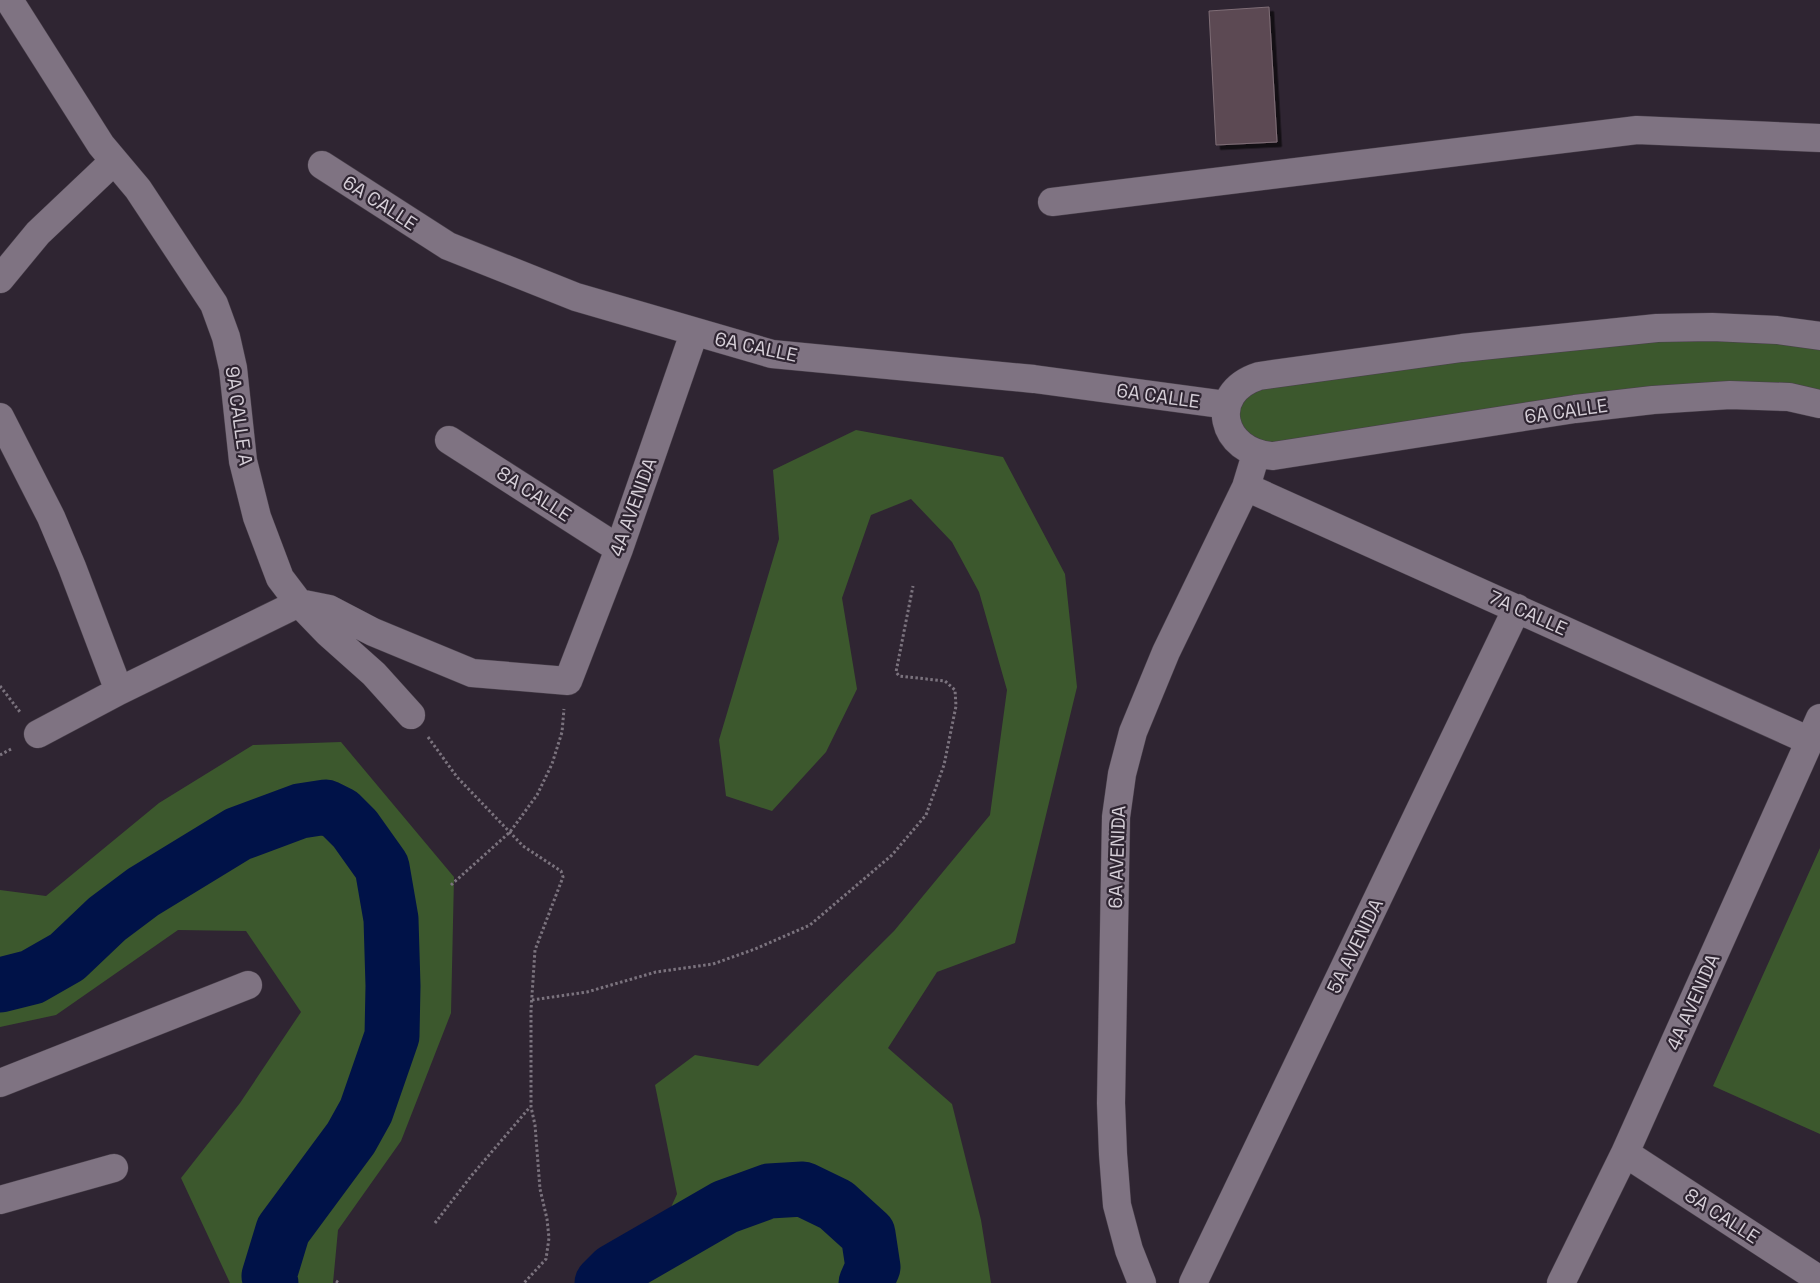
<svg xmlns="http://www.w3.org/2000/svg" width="1820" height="1283" viewBox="0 0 1820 1283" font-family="'Space Grotesk',sans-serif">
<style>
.green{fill:#3c582d}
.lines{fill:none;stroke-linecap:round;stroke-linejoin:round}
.river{stroke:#001248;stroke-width:55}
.building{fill:#5b4a53;stroke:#7f6d76;filter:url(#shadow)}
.minor-casing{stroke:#49404b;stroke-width:29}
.path{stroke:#7b737e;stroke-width:3;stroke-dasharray:2.5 2.5;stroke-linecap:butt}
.minor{stroke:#7f7382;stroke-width:28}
.labels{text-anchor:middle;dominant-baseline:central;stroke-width:4.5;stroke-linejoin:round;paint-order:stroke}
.street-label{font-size:19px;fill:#d6cfd8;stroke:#2f2532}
</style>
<defs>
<filter id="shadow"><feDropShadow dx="4.5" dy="4.5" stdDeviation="0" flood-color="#0009"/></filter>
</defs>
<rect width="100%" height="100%" fill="#2f2532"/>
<!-- green -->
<path class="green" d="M1820,336v68l-31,-7 -525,59 -37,-51 7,-14 228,-43z
M856,430l147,27 62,117 12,113 -62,256 -78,29 -49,76 64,56 29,116 10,63h-354l40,-89 -22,-109 40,-30 63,11 136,-135 96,-116 17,-125 -28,-98 -27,-50 -41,-43 -40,16 -29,83 15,91 -31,63 -54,59 -46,-15 -7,-56 60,-201 -6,-69z
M341,742l113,135 -3,136 -50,128 -63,89 -5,53h-103l-49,-105 59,-75 61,-91 -55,-81 -68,-1 -122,85 -56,12v-137l46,6 113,-93 94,-58z
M1820,848v286l-107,-48z"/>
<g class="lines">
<!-- river -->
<path class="river" d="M0,985l32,-8 35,-20 40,-38 36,-27 95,-58 62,-23 26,-4 14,7 15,15 27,38 9,52 2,67 -1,50 -26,75 -15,27 -68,92 -14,46 2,7
M602,1283l12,-12 111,-64 44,-16 34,-2 33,16 32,29 5,33 -7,16"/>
</g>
<!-- building -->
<path class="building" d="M1269,7l8,135 -61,3 -7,-134z"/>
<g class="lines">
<!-- minor casing -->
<g class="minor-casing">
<path id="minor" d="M9,0l92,145 37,44 76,115 12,33 7,31 10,93 14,56 23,61 19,25 30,6 44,23 99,41 96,8 51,-132 75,-216
M322,165l126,81 128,51 196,57 262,25 193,26
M1052,202l585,-72 183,8
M0,279l38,-46 76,-72
M1820,336l-43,-6 -65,-3 -55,1 -195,20 -203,28c-53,17 -38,77 14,80l302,-47 78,-9 77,-5 59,2 31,7
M0,417l51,100 21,50 47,124
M449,440l170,109
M1246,487l564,254
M38,734l81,-43 180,-88 29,30 46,41 37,41
M0,1083l248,-98
M1625,1153l195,127
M0,1200l114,-32
M1142,1283l-13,-33 -12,-45 -4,-51 -2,-51 5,-286 6,-43 11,-42 33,-80 80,-165 10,-33
M1193,1283l324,-675
M1561,1283l64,-130 195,-435"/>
</g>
<!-- path -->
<path class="path" d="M0,686l20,26
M428,737l29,40 66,69 38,25 2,6 -28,73 -4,60v97l4,18 5,64 7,30 2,19 -3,21 -22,24
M0,755l13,-7
M451,885l59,-53 27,-37 15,-31 10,-32 2,-23
M532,1000l55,-8 69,-20 57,-8 42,-15 55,-24 82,-70 34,-40 18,-50 12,-59 -1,-16 -10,-9 -46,-5 -3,-4 17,-86
M435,1223l37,-48 58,-68
M336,1281l3,2"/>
<!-- minor -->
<use href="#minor" class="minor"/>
</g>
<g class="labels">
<!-- street labels -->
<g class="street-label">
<text transform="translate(380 203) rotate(33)">6A CALLE</text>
<text transform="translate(756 347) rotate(12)">6A CALLE</text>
<text transform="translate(1158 396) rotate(8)">6A CALLE</text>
<text transform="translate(1566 411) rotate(-8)">6A CALLE</text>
<text transform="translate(239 416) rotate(82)">9A CALLE A</text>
<text transform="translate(534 494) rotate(33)">8A CALLE</text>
<text transform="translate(633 507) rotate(-70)">4A AVENIDA</text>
<text transform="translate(1528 613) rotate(24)">7A CALLE</text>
<text transform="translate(1117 857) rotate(-88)">6A AVENIDA</text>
<text transform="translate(1355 946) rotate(-64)">5A AVENIDA</text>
<text transform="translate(1693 1002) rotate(-66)">4A AVENIDA</text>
<text transform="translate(1722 1216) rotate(33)">8A CALLE</text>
</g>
</g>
</svg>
